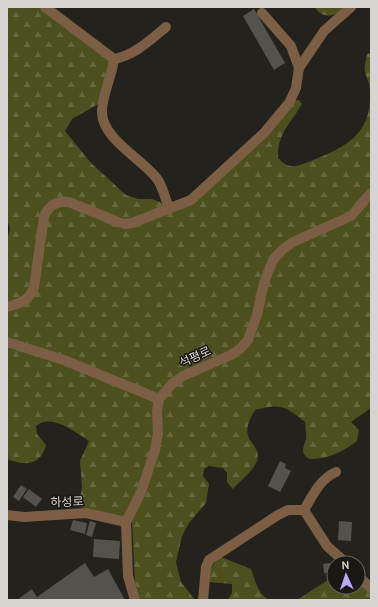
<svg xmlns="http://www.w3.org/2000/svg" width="378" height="607" font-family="Cabin,'Noto Sans KR',sans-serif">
<defs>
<pattern id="forest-firs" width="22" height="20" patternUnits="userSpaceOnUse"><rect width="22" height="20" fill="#4c501e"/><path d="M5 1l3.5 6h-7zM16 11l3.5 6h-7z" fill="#65683e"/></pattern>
</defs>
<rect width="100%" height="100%" fill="#23221d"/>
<g fill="url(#forest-firs)">
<path d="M7,7H40L109,59L110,67L100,103L72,119L65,131L91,163L126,195L138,199H152L177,209L293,101L299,100L302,104C291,123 277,134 278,158C290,171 297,166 311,161C348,146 372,134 370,90C370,83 366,78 365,72C364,67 366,59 367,54L371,53V408L351,422L359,430L357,441C341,453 328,459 309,459C300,452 303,449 306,439C307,434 305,427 305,422C286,406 279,403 255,410C234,444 263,441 257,461C252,472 241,480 233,489L227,482V473L223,468L209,466L204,469L203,476L209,484L206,503L189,523L182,536L176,562L181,582L195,600H140L135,582L132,523L126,517L79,507L82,486L80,461L89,441C75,432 51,413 36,426L37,434L46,445C41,466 24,466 7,459V242L10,228L7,219Z"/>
<path d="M315,7H343C336,18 321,19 315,7Z"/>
<path d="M221,557L251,569C255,580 258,594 269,600H228L232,593V584L208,582C209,571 211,564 221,557Z"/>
<polygon points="334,576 334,587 358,587 358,582 371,592 371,600 297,600"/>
</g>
<g fill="#53524c">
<polygon points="254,9 285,63 274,70 243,16"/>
<polygon points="280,461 286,464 285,468 291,471 280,492 268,486"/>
<polygon points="21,485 27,489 19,501 13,497"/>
<polygon points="29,489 42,499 36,507 23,497"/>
<polygon points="73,520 87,523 85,534 70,530"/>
<polygon points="90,521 96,523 92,537 86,535"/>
<polygon points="339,521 352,522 351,541 338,540"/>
<polygon points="94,539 120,541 119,559 93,557"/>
<polygon points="85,563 94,577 108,569 125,600 17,600 32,589 37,597"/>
<polygon points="330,563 331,573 324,573 323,564"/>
</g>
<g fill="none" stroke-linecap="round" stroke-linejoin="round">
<g stroke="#7b5e44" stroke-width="10">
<polyline points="45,7 114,59"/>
<path d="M114,59C112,77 101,97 102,113C103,140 144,160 158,180C163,188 166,200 169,209"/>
<path d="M114,59C135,55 150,40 166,27"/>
<polyline points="299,68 324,31 351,7"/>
<path d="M7,307C21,303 29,301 34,287L44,217C49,205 56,201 69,202L118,222L125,224L132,223L191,200L264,133L289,103L296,88L299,68L291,46L262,13"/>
<polyline points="7,342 64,360 159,399"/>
<polyline points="304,510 327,546 346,563"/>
<path d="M304,510C313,495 320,479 336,472"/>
<polyline points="7,515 24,517 86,513 126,522"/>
<polyline points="358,576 371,588"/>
<polyline points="135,600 128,576 126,522 141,492 155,450 158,433 157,411 159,399 172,384 183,376 231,355 240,349 248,340 257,315 264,283 273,260 282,250 293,242 351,216 371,193"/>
<polyline points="203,600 206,567 209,560 278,515 288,510 304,510"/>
</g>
</g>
<g text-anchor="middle" stroke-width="3" stroke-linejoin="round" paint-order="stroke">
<g font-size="12" fill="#d5d4d1" stroke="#191813">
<text transform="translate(195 357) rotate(-25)" y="4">석평로</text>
<text transform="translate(67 502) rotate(-2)" y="4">하성로</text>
</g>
</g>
<rect width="378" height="607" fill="none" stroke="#d5d4d1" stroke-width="16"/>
<g transform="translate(346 575) rotate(357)"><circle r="19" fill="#191813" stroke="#64635f"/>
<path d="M0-3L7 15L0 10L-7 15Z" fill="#b9abf7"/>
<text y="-6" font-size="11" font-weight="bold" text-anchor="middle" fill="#d5d4d1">N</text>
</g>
</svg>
